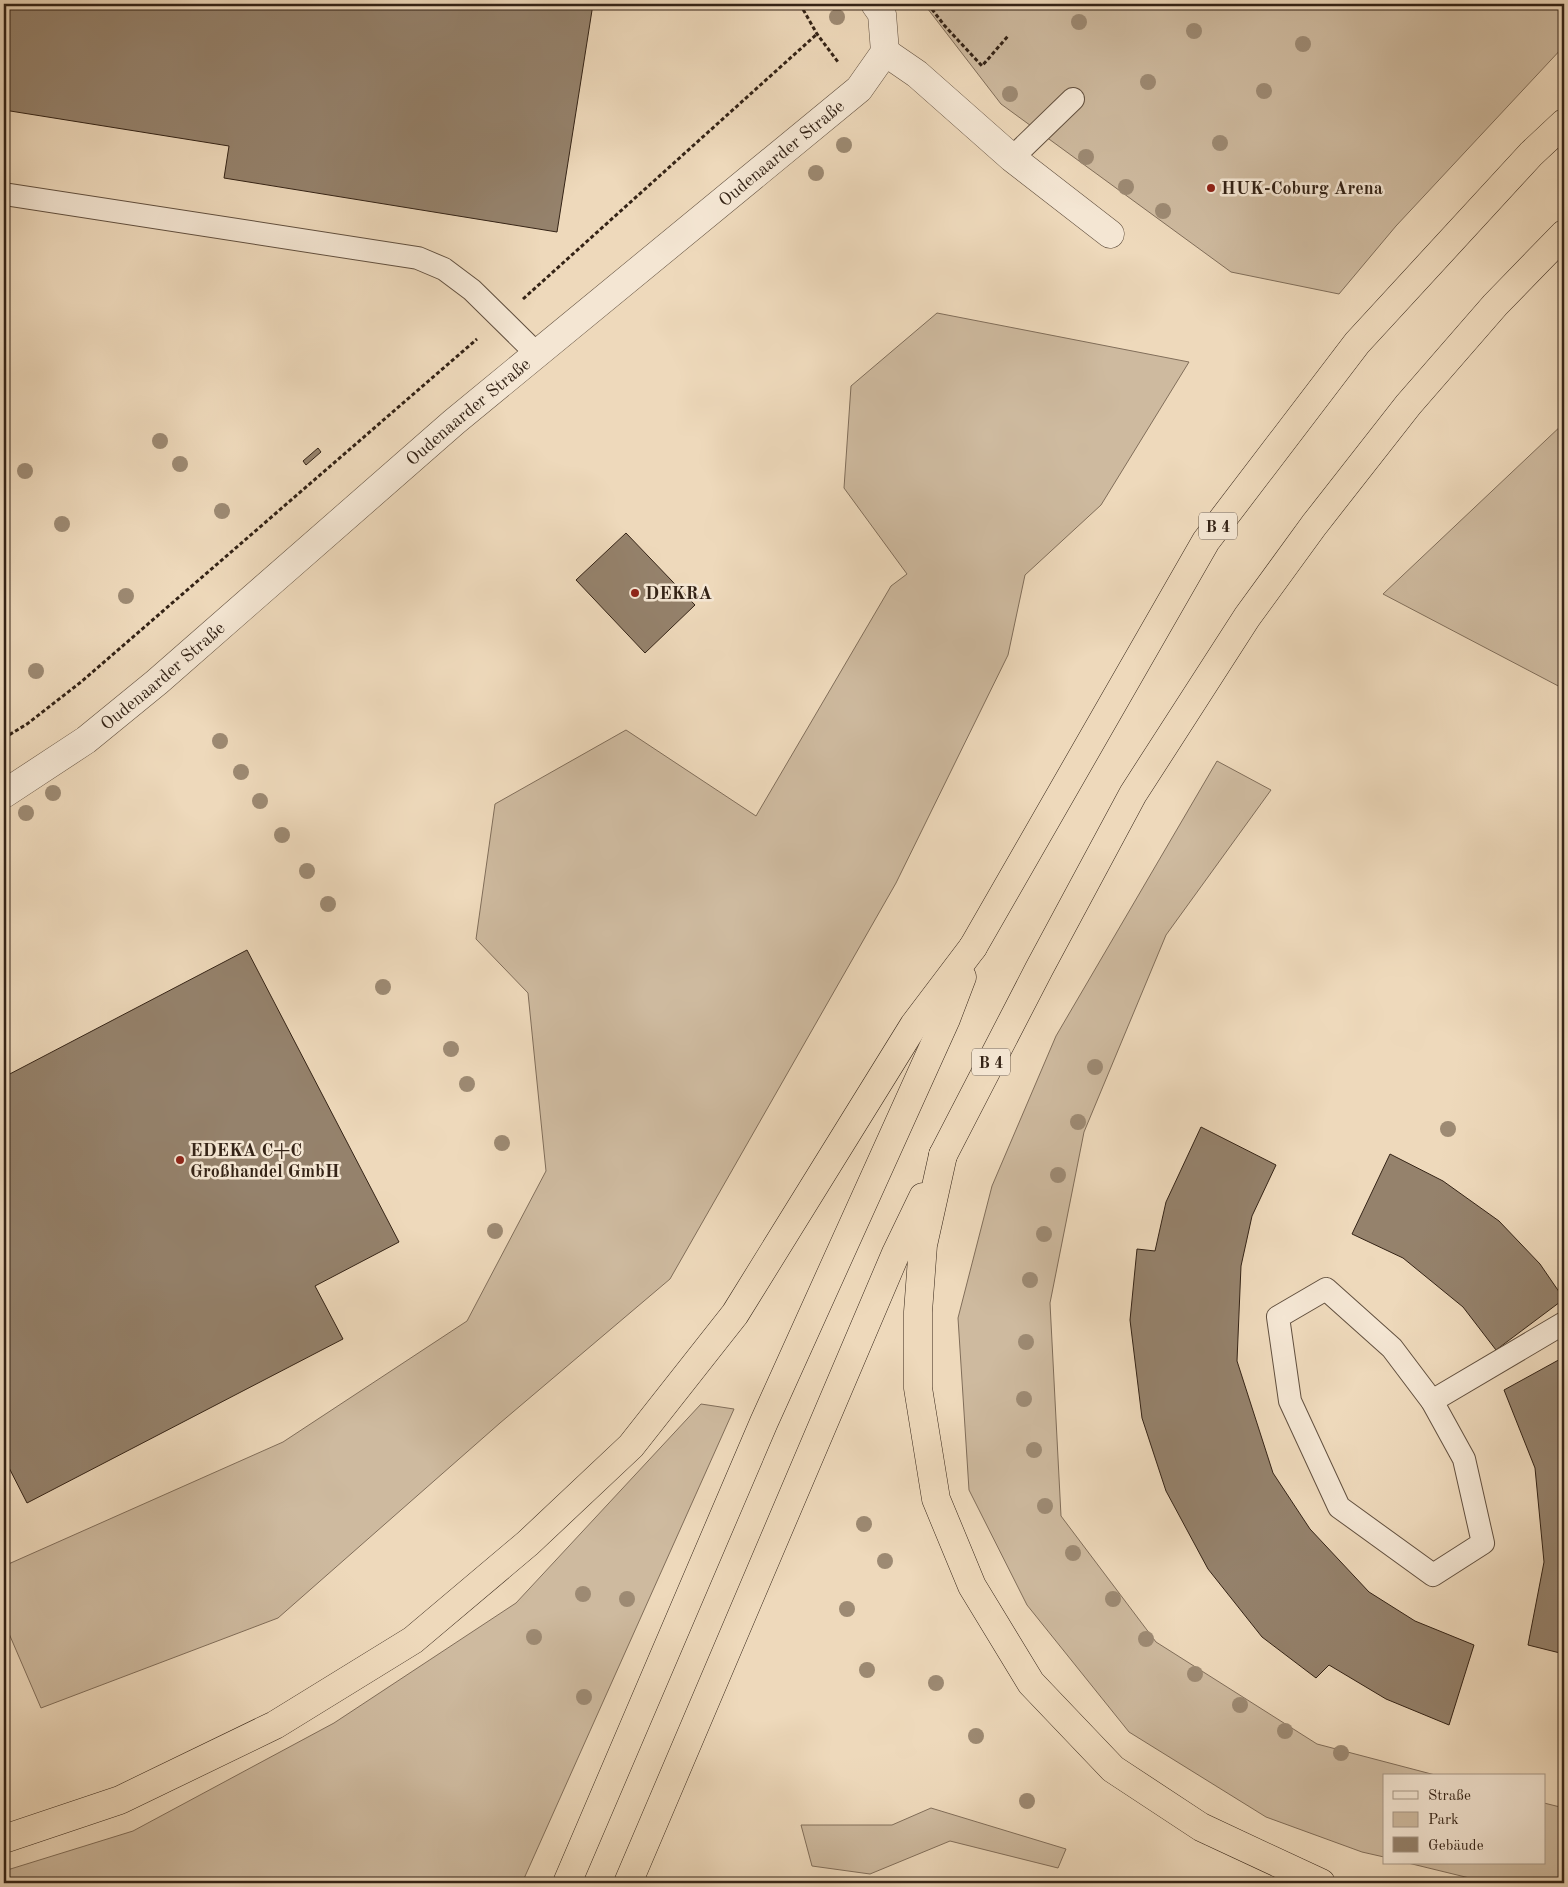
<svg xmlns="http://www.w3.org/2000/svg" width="1568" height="1887" font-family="'Old Standard TT',serif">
<rect width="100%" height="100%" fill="#eed9bb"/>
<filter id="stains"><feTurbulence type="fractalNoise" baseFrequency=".004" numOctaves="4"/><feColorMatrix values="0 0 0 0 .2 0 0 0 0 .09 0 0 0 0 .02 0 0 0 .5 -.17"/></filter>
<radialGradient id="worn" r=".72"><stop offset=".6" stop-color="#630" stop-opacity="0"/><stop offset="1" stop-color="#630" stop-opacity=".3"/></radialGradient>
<g fill="#ceba9f" stroke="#816e5a">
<polygon points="924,4 1564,4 1564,46 1396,226 1339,294 1231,272 1001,104"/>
<polygon points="937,313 1189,362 1101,505 1025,575 1008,655 896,883 670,1279 500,1423 278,1618 41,1708 4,1622 4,1566 283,1442 467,1321 546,1171 528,993 476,939 495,804 626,730 756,816 891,586 907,574 844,488 851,386"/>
<polygon points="1564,423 1564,689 1383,594"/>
<polygon points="1217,761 1271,790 1166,935 1084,1132 1050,1303 1061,1516 1156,1642 1317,1744 1439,1776 1384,1776 1384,1857 1362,1852 1266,1817 1129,1732 1027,1605 969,1490 958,1318 992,1186 1056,1036"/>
<polygon points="701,1404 734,1409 522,1883 4,1883 4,1871 133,1831 334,1723 516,1603"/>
<polygon points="1544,1803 1564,1808 1564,1883 1490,1883 1408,1863 1544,1863"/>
<polygon points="931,1808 1066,1849 1058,1868 950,1841 870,1874 812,1866 801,1825 892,1825"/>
</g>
<g fill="#95826c" stroke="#342316">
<polygon points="4,4 593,4 557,232 224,178 229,146 4,110"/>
<polygon points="318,448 321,452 306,465 303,461"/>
<polygon points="626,533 695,605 645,653 576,580"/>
<polygon points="247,950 399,1242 315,1286 343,1339 27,1503 4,1458 4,1077"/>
<polygon points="1201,1127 1276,1165 1252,1216 1241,1266 1237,1361 1273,1473 1310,1529 1369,1592 1415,1621 1474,1645 1449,1725 1386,1699 1329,1665 1316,1678 1262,1637 1208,1569 1166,1491 1142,1418 1130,1320 1137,1249 1155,1251 1166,1202"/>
<polygon points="1390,1154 1443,1181 1499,1221 1540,1264 1564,1299 1496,1350 1463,1307 1403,1258 1352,1234"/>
<polygon points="1564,1357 1564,1654 1528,1645 1544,1562 1535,1468 1504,1390"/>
</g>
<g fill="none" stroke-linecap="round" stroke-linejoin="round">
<g stroke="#62503f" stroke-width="24">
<g id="service">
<polyline points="1012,158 1073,99"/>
<polyline points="4,194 418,258 444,269 472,290 537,354"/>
<polygon points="1326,1289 1392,1348 1432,1401 1464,1459 1483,1543 1433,1575 1339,1507 1290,1401 1278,1317"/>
<polyline points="1432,1401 1564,1323"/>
</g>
</g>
<g stroke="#62503f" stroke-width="29">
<g id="minor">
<polyline points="885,52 917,74 1012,158 1110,234"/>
<path id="s1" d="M4,794L86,740L157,682L454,422L859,89L885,52L882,14L875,4"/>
</g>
</g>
<g stroke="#342316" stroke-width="29">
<g id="trunk">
<polyline points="973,947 1206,541 1357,343 1531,154 1564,123"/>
<polyline points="943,1155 1039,969 1133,794 1247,617 1314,525 1408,405 1495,305 1564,234"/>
</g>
</g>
<g stroke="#342316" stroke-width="29">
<g id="motorway">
<polyline points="943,1155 923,1245 918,1312 918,1388 936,1499 972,1586 1031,1683 1113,1769 1201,1827 1321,1883"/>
<polyline points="4,1839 120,1800 275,1725 413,1640 528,1543 631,1446 735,1314 914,1025 973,947"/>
<polyline points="567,1883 764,1422 946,1019 962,977"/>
<polyline points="628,1883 896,1253 923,1197"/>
</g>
</g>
<g stroke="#342316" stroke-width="3" stroke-dasharray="4 2.5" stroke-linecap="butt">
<polyline points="800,4 817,34 838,62"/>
<polyline points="928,4 944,25 982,66 1008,36"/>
<polyline points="523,299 817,34"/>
<polyline points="4,738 27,724 81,682 477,339"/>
</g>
<use href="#service" stroke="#f4e6d3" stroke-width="22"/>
<use href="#minor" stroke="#f4e6d3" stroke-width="28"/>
<use href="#trunk" stroke="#eed9bb" stroke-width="28"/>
<use href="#motorway" stroke="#eed9bb" stroke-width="28"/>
</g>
<g fill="#9d8a73">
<circle cx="837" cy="17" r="8"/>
<circle cx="1079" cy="22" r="8"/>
<circle cx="1194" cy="31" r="8"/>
<circle cx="1303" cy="44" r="8"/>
<circle cx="1148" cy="82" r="8"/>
<circle cx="1264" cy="91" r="8"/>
<circle cx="1010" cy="94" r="8"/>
<circle cx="1220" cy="143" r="8"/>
<circle cx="844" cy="145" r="8"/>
<circle cx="1086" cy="157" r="8"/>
<circle cx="816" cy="173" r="8"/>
<circle cx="1126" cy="187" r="8"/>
<circle cx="1163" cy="211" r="8"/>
<circle cx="160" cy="441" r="8"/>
<circle cx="180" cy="464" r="8"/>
<circle cx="25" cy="471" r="8"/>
<circle cx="222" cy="511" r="8"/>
<circle cx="62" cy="524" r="8"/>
<circle cx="126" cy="596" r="8"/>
<circle cx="36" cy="671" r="8"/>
<circle cx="220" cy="741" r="8"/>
<circle cx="241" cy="772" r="8"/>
<circle cx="53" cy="793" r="8"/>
<circle cx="260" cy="801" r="8"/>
<circle cx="26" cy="813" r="8"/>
<circle cx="282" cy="835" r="8"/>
<circle cx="307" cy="871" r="8"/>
<circle cx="328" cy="904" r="8"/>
<circle cx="383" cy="987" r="8"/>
<circle cx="451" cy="1049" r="8"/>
<circle cx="1095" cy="1067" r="8"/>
<circle cx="467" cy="1084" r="8"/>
<circle cx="1078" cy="1122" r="8"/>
<circle cx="1448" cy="1129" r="8"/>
<circle cx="502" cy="1143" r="8"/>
<circle cx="1058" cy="1175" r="8"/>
<circle cx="495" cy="1231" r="8"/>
<circle cx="1044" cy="1234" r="8"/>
<circle cx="1030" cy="1280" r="8"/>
<circle cx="1026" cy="1342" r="8"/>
<circle cx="1024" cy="1399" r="8"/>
<circle cx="1034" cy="1450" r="8"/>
<circle cx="1045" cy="1506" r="8"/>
<circle cx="864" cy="1524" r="8"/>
<circle cx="1073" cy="1553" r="8"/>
<circle cx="885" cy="1561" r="8"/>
<circle cx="583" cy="1594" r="8"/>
<circle cx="627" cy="1599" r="8"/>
<circle cx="1113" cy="1599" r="8"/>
<circle cx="847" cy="1609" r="8"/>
<circle cx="534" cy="1637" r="8"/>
<circle cx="1146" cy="1639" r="8"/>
<circle cx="867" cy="1670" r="8"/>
<circle cx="1195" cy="1674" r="8"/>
<circle cx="936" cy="1683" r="8"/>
<circle cx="584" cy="1697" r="8"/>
<circle cx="1240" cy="1705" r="8"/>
<circle cx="1285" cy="1731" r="8"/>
<circle cx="976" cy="1736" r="8"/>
<circle cx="1341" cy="1753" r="8"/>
<circle cx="1027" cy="1801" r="8"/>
</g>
<g fill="#8f2418" stroke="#f4e6d3" stroke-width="2">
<circle cx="1211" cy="188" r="5"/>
<circle cx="635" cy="593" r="5"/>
<circle cx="180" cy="1160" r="5"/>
</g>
<g text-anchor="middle" stroke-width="5" stroke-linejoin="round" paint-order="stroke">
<g fill="#f4e6d3" stroke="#6e5e4f" stroke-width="1">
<rect x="1199" y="512.5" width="38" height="27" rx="4"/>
<rect x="972" y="1048.5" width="38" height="27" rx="4"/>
</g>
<g font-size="16" font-weight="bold" fill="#342316">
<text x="1218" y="532">B 4</text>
<text x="991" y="1068">B 4</text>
</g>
<g font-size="18" fill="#342316" stroke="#f4e6d3">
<text dy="6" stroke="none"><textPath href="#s1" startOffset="1008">Oudenaarder Straße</textPath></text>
<text dy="6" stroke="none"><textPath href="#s1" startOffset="602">Oudenaarder Straße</textPath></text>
<text dy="6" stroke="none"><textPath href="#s1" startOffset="198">Oudenaarder Straße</textPath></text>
</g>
<g font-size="18" font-weight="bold" fill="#342316" stroke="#f4e6d3" text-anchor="start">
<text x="1221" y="194">HUK-Coburg Arena</text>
<text x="645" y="599">DEKRA</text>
<text x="190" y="1156">EDEKA C+C<tspan x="190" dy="21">Großhandel GmbH</tspan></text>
</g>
</g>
<rect width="1568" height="1887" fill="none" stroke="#eed9bb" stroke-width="20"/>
<rect x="5" y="5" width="1558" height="1877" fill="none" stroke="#342316" stroke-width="2.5"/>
<rect x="10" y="10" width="1548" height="1867" fill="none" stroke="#342316"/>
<rect x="1383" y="1774" width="162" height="90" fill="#f4e6d3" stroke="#a79887"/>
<rect x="1393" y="1791" width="25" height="8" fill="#f4e6d3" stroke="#a79887"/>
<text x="1428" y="1800" font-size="15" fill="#342316">Straße</text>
<rect x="1393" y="1812" width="25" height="15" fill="#ceba9f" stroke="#a79887"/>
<text x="1428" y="1824" font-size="15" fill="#342316">Park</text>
<rect x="1393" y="1837" width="25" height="15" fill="#95826c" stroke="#a79887"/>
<text x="1428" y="1850" font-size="15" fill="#342316">Gebäude</text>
<rect width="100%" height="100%" filter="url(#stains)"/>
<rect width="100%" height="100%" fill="url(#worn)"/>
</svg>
